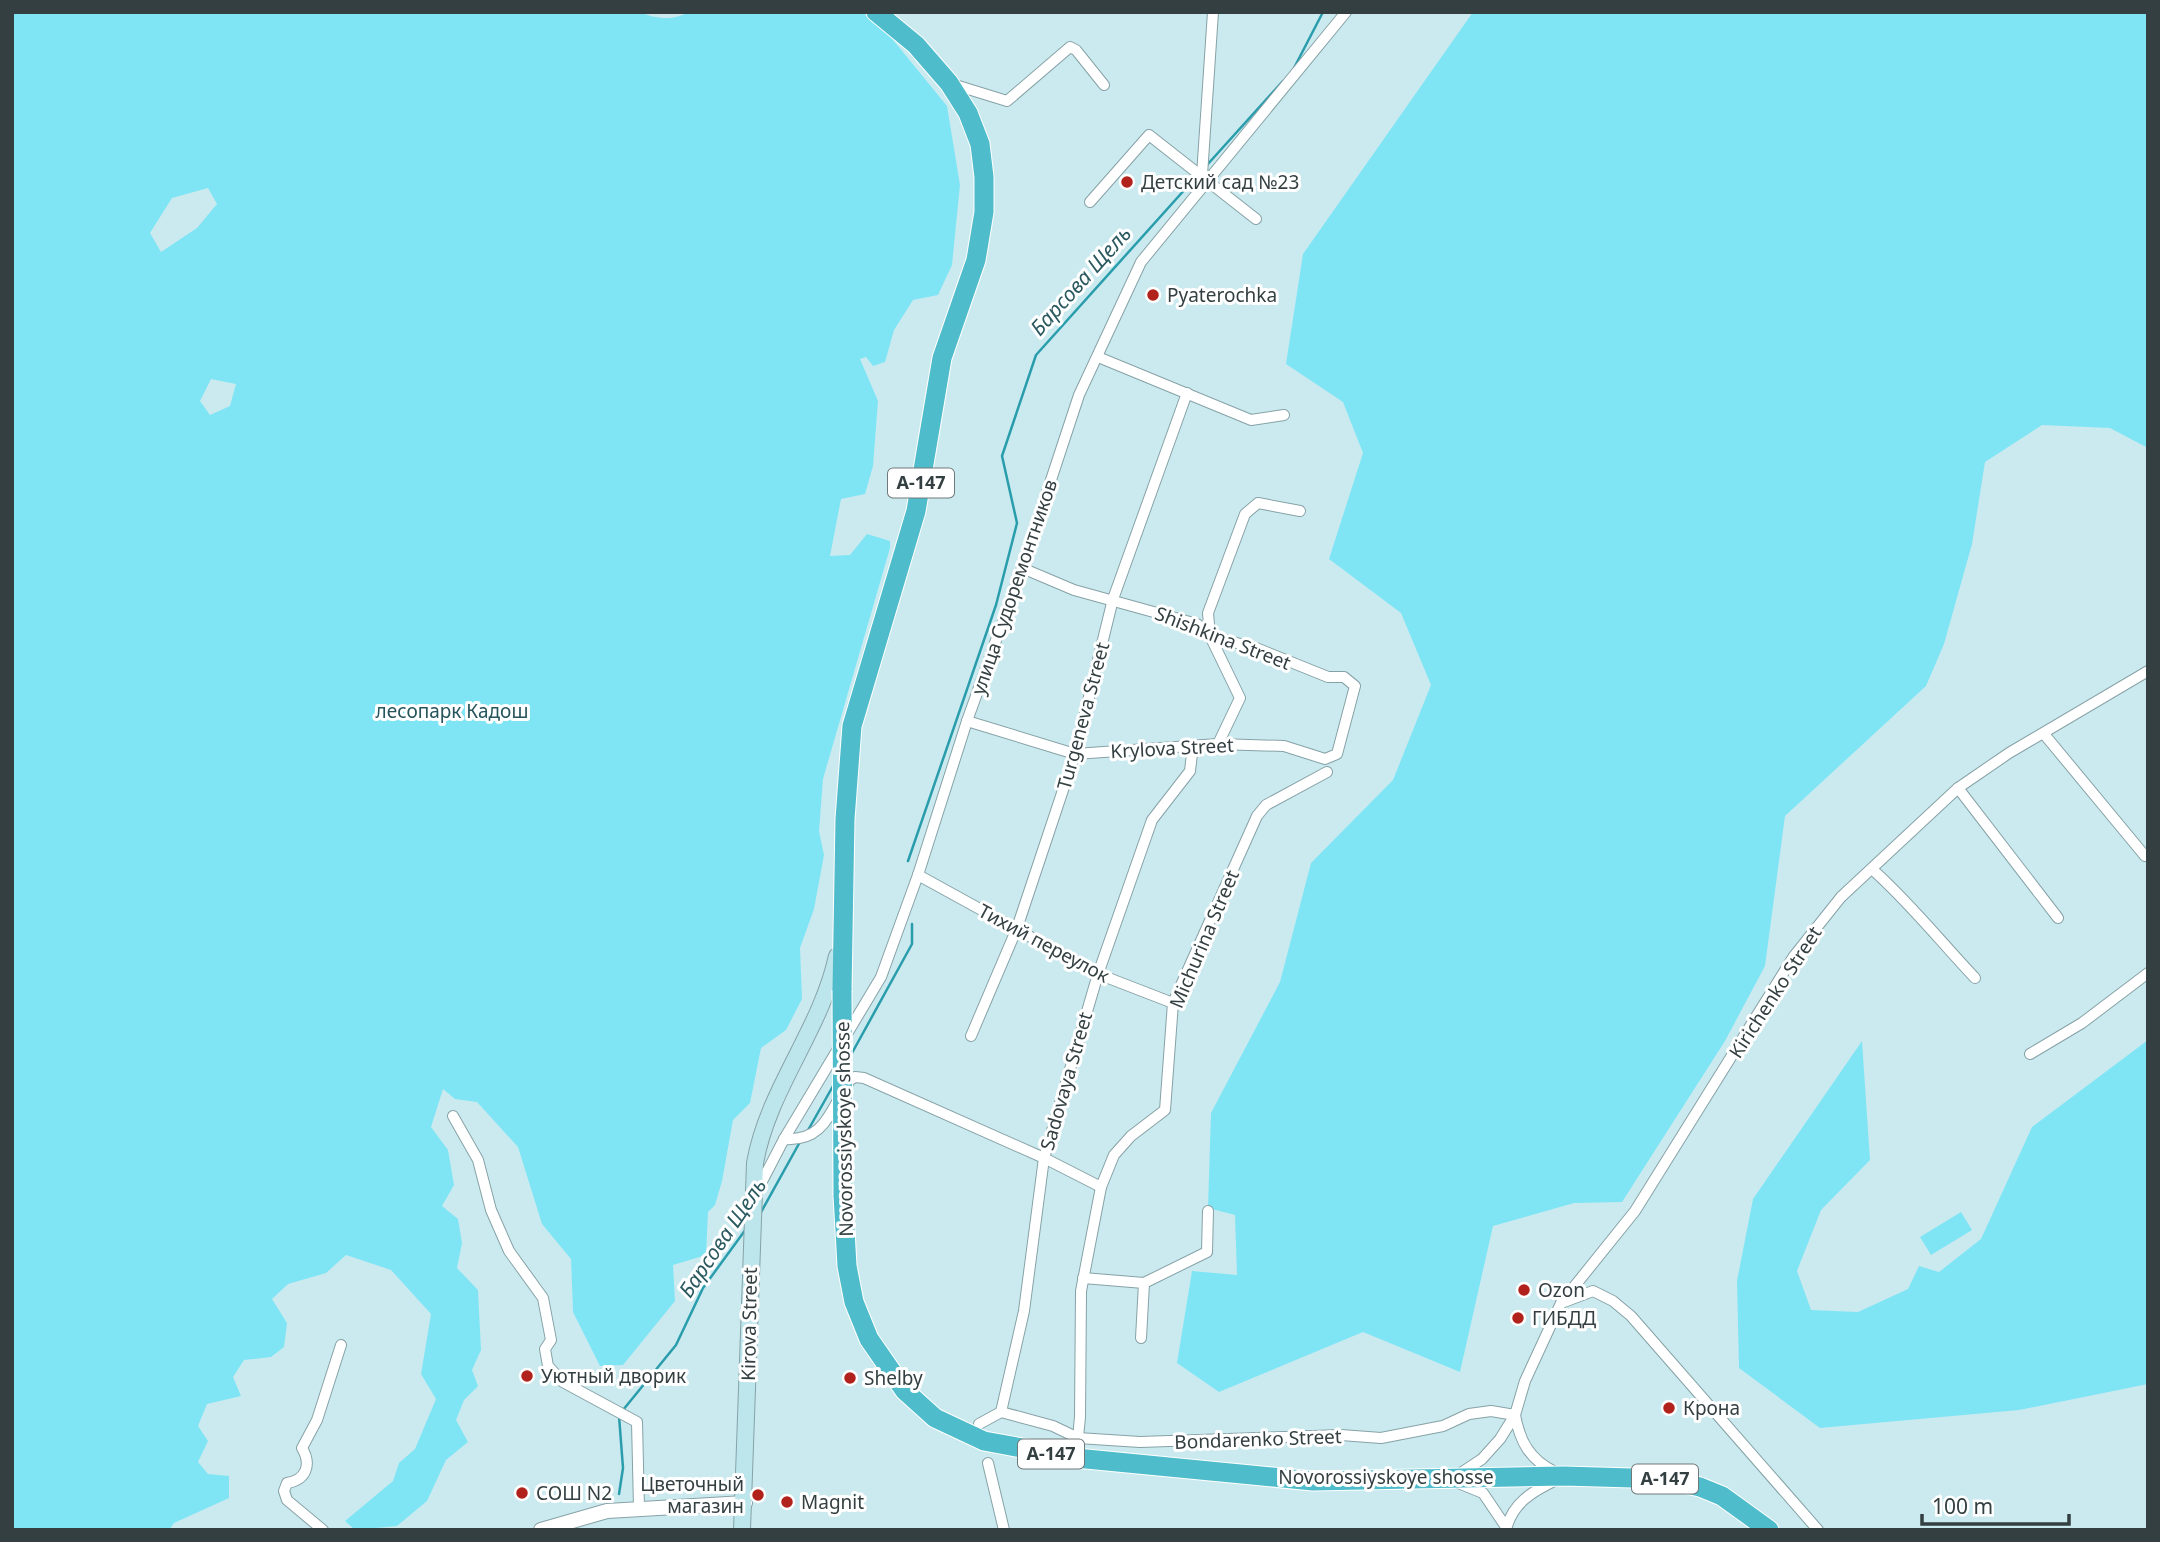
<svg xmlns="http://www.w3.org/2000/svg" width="2160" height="1542" font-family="'Noto Sans',sans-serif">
<rect width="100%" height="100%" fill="#cbeaef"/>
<g fill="#7fe5f5" fill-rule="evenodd">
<path d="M12,12H641C653,19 675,21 688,12H862L889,35L947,106L960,185L952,265L938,295L913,300L894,330L885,362L873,366L866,357L860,359L878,401L873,466L865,494L841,499L830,556L850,555L867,534L890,541V548L823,779L819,831L824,855L814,909L800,948L802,999L786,1030L761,1048L750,1103L733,1120L722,1181L715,1205L708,1212L706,1255L673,1265L675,1301L623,1365L600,1366L573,1312L571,1259L542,1224L518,1147L477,1102L455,1099L443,1089L431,1127L448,1150L454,1185L442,1206L458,1219L462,1243L457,1268L478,1290L481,1350L472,1370L478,1386L464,1400L456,1420L468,1442L446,1460L427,1501L397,1526L355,1530L345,1521L393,1481L399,1463L415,1449L436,1399L421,1374L431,1314L391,1270L346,1255L326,1273L288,1284L272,1299L287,1323L284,1347L271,1357L244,1360L233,1377L241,1396L207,1404L198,1426L208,1441L198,1462L208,1474L229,1476V1498L174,1523L169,1530H12ZM208,188L217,204L197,228L161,252L150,233L172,198ZM211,379L236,384L230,406L210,415L200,401Z"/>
<polygon points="1473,12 2148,12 2148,448 2110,428 2042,425 1985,462 1972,544 1944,644 1926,686 1785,816 1765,966 1725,1041 1622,1202 1574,1203 1493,1226 1460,1372 1363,1332 1219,1392 1177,1363 1192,1271 1237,1275 1235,1215 1208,1208 1211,1113 1280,982 1311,863 1393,780 1431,685 1401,613 1329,559 1363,453 1343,402 1286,364 1303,254"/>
<polygon points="2148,1040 2148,1384 2019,1410 1820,1428 1739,1368 1737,1281 1753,1199 1862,1041 1870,1160 1821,1210 1797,1271 1811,1310 1858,1312 1908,1289 1919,1266 1939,1272 1981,1239 2032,1127"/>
<polygon points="1961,1212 1972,1230 1931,1255 1920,1237"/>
</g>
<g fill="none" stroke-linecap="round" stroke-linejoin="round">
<g stroke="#2a9dac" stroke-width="2.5">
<polyline points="1294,68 1323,12"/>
<polyline points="1207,165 1283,81"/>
<polyline points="908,861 996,605 1017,523 1002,456 1036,355 1196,177"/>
<polyline points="852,1053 912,944 912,924"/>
<polyline points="807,1132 833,1086"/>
<polyline points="760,1214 801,1140"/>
<polyline points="623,1410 676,1345 703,1288 746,1229"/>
<polyline points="619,1494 623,1468 619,1416"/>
</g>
<g stroke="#86a2a7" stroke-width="12">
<g id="minor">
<polyline points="952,84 1007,101 1070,47 1076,50 1104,85"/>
<polyline points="1202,175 1213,12"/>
<polyline points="1090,202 1149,135 1256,219"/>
<polyline points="1098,357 1251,420 1284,415"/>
<polyline points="967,721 1075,754 1218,744 1284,746 1325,759 1337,754 1355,686 1344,677 1328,677 1256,648 1210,636 1197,624 1074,590 1022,568"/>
<polyline points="2044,734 2145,856"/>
<polyline points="1218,744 1240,698 1210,636 1208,613 1245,514 1258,503 1300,511"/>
<polyline points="1958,788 2058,918"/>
<path d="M1873,870C1910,903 1941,942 1975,978"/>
<polyline points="918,875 1098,974 1173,1003"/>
<polyline points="971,1036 1017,928 1075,754 1113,599 1187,393"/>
<polyline points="2030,1054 2082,1023 2148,973"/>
<polyline points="453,1116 478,1160 491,1210 509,1251 543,1298 551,1340 545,1349 548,1366 563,1382 637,1422 639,1508"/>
<path d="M784,1139C826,1142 830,1109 850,1080L855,1077L864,1078L1044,1158L1101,1187"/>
<polyline points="756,1193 784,1139 881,977 918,875 967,721 1022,568 1079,395 1141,262 1346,12"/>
<polyline points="1083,1278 1144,1283"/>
<polyline points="1564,1302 1593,1291 1613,1301 1631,1316 1818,1530"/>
<polyline points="1141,1338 1144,1283 1207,1252 1208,1211"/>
<polyline points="1001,1412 1024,1311 1044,1158 1098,974 1152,820 1190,771 1193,745"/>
<polyline points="1001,1412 1053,1426 1078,1438 1140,1442 1341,1435 1381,1438 1443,1426 1469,1414 1491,1411 1515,1415"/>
<path d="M1515,1415C1520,1442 1530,1460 1555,1472"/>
<polyline points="979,1424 1001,1412"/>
<polyline points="1076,1458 1080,1417 1081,1291 1101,1187 1114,1155 1131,1136 1165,1110 1173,1003 1257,816 1266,805 1327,772"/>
<polyline points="988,1463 1004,1530"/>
<polyline points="1458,1475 1482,1459 1500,1439 1515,1415 1525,1381 1561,1303 1635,1211 1794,956 1841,897 1958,788 2009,753 2148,671"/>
<polyline points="1456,1482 1483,1493 1506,1527"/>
<path d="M323,1530L287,1500L284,1491L287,1483C306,1480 312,1465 302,1448L317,1420L341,1345"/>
<path d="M1506,1530C1512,1503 1533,1491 1556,1480"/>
</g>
</g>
<g stroke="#86a2a7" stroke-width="16">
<polyline id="tertiary" points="541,1530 607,1511 745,1503"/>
</g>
<g stroke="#86a2a7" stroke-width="18">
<path id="secondary" d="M742,1530L755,1163C768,1089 821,1030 837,956"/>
</g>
<g stroke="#fff" stroke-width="21">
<g id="trunk">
<polyline points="842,990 845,819 852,726 916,511 942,358 976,260 984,212 984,177 980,144 968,113 949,83 916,45 876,12"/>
<polyline points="843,1195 847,1266 854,1302 869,1339 905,1391 935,1418 984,1441 1076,1458 1313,1481 1564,1476 1666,1479 1700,1487 1722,1496 1769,1530"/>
</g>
</g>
<use href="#minor" stroke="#fff" stroke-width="10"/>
<use href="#tertiary" stroke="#fff" stroke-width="14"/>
<use href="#secondary" stroke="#bce6ec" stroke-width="16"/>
<use href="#trunk" stroke="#4ebccb" stroke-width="19"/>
<g stroke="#fff" stroke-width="21" stroke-linecap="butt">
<polyline id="trunk-bridge" points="842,990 843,1195"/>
</g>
<use href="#trunk-bridge" stroke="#4ebccb" stroke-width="19"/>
</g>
<g fill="#b2221c" stroke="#fff" stroke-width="2.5">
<circle cx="1127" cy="182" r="7"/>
<circle cx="1153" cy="295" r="7"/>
<circle cx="1524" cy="1290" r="7"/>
<circle cx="1518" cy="1318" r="7"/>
<circle cx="527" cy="1376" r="7"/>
<circle cx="850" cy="1378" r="7"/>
<circle cx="1669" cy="1408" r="7"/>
<circle cx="522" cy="1493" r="7"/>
<circle cx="758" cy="1495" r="7"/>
<circle cx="787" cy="1502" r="7"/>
</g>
<g text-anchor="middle" stroke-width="6" stroke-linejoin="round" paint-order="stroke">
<g fill="#fff" stroke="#70797a" stroke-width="2">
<rect x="888" y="468.5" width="66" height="29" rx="5"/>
<rect x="1018" y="1439.5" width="66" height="29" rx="5"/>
<rect x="1632" y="1464.5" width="66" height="29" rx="5"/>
</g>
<g font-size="18" font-weight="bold" fill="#333f41">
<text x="921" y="489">А-147</text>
<text x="1051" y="1460">А-147</text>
<text x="1665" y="1485">А-147</text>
</g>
<g font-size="19" fill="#333f41" stroke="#fff" text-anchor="start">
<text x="1141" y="189">Детский сад №23</text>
<text x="1167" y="302">Pyaterochka</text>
<text x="1538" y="1297">Ozon</text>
<text x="1532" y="1325">ГИБДД</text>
<text x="541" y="1383">Уютный дворик</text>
<text x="864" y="1385">Shelby</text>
<text x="1683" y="1415">Крона</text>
<text x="744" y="1491" text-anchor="end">Цветочный<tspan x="744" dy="22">магазин</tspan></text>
<text x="536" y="1500">СОШ N2</text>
<text x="801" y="1509">Magnit</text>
</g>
<g font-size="19" fill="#333f41" stroke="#fff">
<text transform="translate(1014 587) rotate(-71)" y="7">улица Судоремонтников</text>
<text transform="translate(1223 638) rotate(21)" y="7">Shishkina Street</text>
<text transform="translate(1083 716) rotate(-75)" y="7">Turgeneva Street</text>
<text transform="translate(1172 748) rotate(-3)" y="7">Krylova Street</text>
<text transform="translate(1204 939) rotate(-67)" y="7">Michurina Street</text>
<text transform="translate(1044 943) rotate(28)" y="7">Тихий переулок</text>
<text transform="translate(1775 992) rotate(-57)" y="7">Kirichenko Street</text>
<text transform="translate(1066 1081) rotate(-74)" y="7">Sadovaya Street</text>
<text transform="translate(844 1129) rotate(-91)" y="7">Novorossiyskoye shosse</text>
<text transform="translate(749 1324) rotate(-89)" y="7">Kirova Street</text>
<text transform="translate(1258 1439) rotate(-2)" y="7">Bondarenko Street</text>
<text x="1386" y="1484">Novorossiyskoye shosse</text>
</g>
<g font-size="19" fill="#26555c" stroke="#fff">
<text x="452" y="718">лесопарк Кадош</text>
</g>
<g font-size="21" font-style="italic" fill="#2b5960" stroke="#fff">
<text transform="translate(1081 281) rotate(-48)" y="7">Барсова Щель</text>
<text transform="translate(723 1238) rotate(-56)" y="7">Барсова Щель</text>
</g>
</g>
<rect width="2160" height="1542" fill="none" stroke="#333f41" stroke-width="28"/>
<path d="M1922 1514v10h147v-10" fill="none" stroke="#333f41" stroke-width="3.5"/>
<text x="1932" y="1514" font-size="21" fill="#333f41" stroke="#ffffff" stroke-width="5" paint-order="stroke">100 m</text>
</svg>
